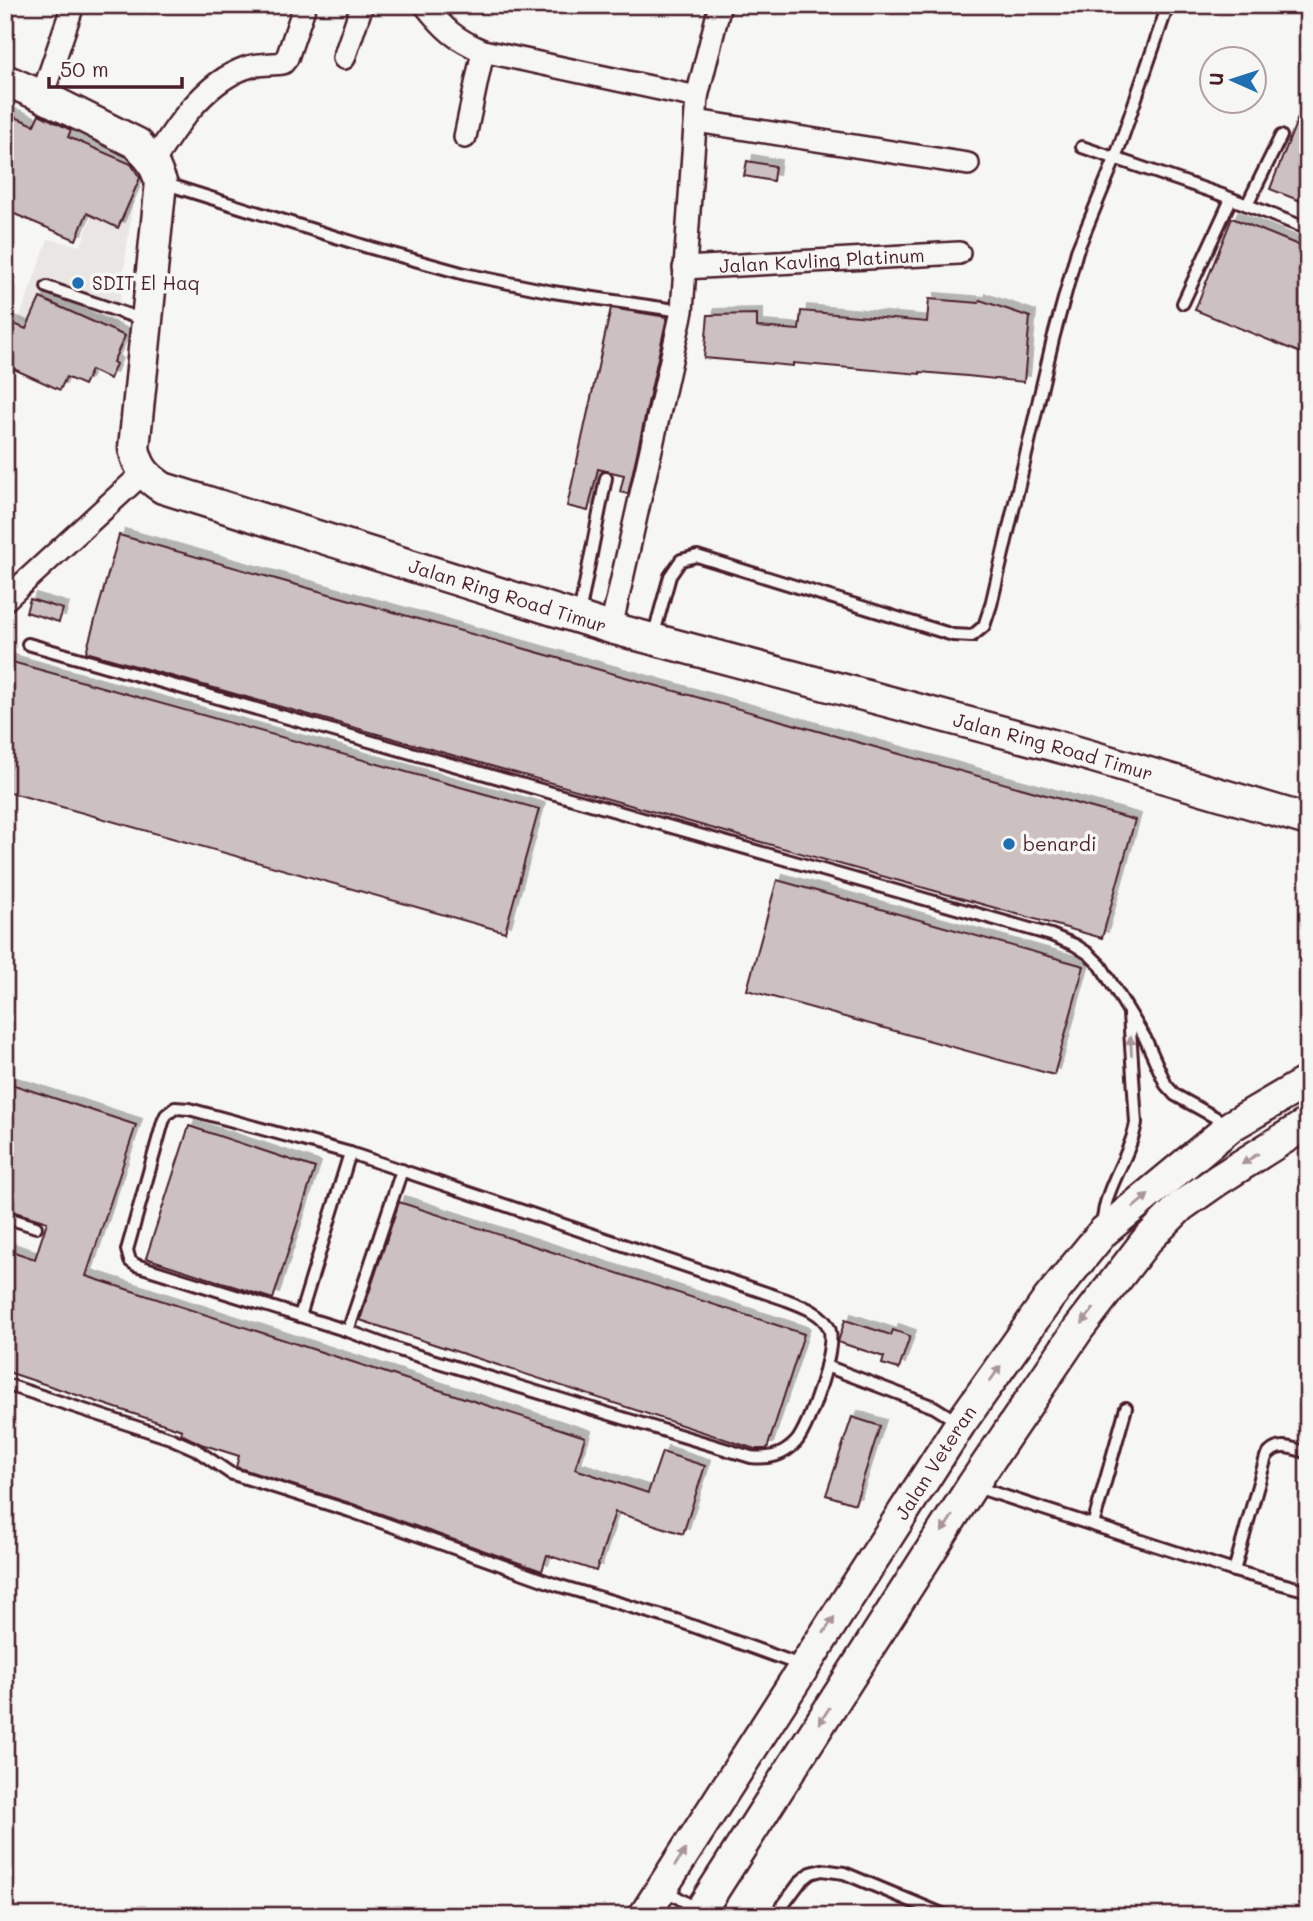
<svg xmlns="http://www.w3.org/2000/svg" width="1313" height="1921" font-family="Mali,sans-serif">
<defs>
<filter id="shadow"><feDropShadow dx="6" dy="-6" stdDeviation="0" flood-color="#0004"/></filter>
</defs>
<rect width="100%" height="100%" fill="#f6f6f2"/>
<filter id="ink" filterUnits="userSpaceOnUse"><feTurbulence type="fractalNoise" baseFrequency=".0143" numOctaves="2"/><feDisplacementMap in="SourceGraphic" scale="14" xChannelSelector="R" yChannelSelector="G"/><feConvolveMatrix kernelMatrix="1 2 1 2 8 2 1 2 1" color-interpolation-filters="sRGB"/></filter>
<g filter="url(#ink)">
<polygon fill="#e9e6e3" points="112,159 132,174 132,208 113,356 19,320 48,239 81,246"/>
<g fill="#ccc1c0" stroke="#4a1f2b" stroke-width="2" filter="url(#shadow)">
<polygon points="1307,95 1308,95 1308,204 1270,189"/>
<polygon points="5,113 34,125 39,114 71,130 68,137 131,164 140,178 118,228 87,213 76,240 5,210"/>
<polygon points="747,161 775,166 773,181 744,176"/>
<polygon points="1232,218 1308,249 1308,356 1195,310"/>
<polygon points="40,298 125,336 113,362 116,364 110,379 91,370 84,385 66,377 60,390 5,365 5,320 26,329"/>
<polygon points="929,299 979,303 980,300 1030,317 1024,382 967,376 920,372 920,374 793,363 793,366 704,358 708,315 757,314 757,327 799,330 801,311 927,322"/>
<polygon points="611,308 667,317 628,494 620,492 624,475 598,469 588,511 567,506"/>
<polygon points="119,535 1135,820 1102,938 86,652"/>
<polygon points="30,599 63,609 59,622 26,612"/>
<polygon points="5,660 539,809 505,932 5,791 5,738 10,722 5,721"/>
<polygon points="777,880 1084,966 1054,1075 747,990"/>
<polygon points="5,1082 136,1125 86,1276 585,1437 575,1469 648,1493 662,1452 705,1466 683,1534 615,1512 596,1571 547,1555 542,1571 353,1504 236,1467 239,1456 201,1444 181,1434 182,1430 5,1371 5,1249 35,1259 47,1222 5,1209"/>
<polygon points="189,1126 315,1168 273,1299 146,1258"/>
<polygon points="399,1202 804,1334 767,1449 755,1449 360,1320"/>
<polygon points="845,1320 891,1335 893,1330 910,1336 899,1369 882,1364 884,1357 838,1342"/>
<polygon points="852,1417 880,1426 855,1504 826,1495"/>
</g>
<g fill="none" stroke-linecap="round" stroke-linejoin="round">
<g stroke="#4a1f2b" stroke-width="16">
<g id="lane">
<polyline points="1082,147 1222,195 1308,229"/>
<polyline points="163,183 371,248 465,274 553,292 682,311"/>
<polyline points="1247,205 1281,136"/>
<polyline points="47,287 144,320"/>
<polyline points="1183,303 1231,199"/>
<polyline points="579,615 606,478"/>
<polyline points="653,637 670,576 681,560 697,556 953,635 972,636 984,626 991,605 1053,339 1077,251 1115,159 1168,5"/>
<polyline points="28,644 1051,935 1075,945 1089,954 1101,966 1145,1038 1166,1085 1175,1095 1229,1125"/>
<path d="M175,1108L189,1109L350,1153L784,1299C800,1305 822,1312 829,1328C837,1346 809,1428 796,1442C783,1456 769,1459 751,1457L402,1351L348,1331L136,1265L130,1261L127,1250L163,1122L166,1115Z"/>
<polyline points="5,1217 36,1227"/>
<path d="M1103,1223C1104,1187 1130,1158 1136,1123L1129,1014"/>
<polyline points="300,1316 350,1153"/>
<polyline points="348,1331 402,1170"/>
<polyline points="826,1366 934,1407 958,1422"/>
<polyline points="5,1384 170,1438 195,1449 230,1473 350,1511 557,1585 676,1620 803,1666"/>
<polyline points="973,1486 1234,1571 1308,1591"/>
<polyline points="1093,1525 1126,1408"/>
<path d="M1234,1571L1266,1457C1277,1441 1292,1448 1308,1453"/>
<polyline points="664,1889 698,1910"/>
<polyline points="775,1916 801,1881 811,1873 822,1870 844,1873 947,1916"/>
</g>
</g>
<g stroke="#4a1f2b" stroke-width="26">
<g id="street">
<path d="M425,5C444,29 455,39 483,51L697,97"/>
<polyline points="344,58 362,5"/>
<polyline points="42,96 73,5"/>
<polyline points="696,121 968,164"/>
<polyline points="465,137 483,51"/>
<path d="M153,163C174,128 204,83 245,68C257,63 271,65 283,63L287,58L305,5"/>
<path id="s1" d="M684,268L959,253"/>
<polyline points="5,600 143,473"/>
<polyline points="611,628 682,311 697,97 720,5"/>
</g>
</g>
<g stroke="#4a1f2b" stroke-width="35">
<g id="secondary">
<path id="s2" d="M5,80L42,96L138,144L153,163L161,182L134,448C138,468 146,477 163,488L611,628L1067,749L1308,820"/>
<path id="s3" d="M644,1916L960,1424L1049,1298L1103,1232L1231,1126L1308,1081"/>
<polyline points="697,1916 972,1486 1079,1328 1146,1241 1181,1206 1218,1180 1308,1123"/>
</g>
</g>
<use href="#lane" stroke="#f6f6f2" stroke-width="10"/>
<use href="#street" stroke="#f6f6f2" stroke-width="21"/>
<use href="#secondary" stroke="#f6f6f2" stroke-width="30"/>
</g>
<defs><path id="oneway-solid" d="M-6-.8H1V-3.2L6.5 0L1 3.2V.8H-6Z" transform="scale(1.75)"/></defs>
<g fill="#a99598">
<use href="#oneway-solid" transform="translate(1131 1046) rotate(-93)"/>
<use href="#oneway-solid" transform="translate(1250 1159) rotate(147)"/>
<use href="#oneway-solid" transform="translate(1141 1201) rotate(-40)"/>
<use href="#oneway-solid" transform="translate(1088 1316) rotate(127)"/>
<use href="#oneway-solid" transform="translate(995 1374) rotate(-55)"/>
<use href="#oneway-solid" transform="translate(947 1524) rotate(123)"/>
<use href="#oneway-solid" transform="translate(829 1625) rotate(-57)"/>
<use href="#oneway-solid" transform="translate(824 1716) rotate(123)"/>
<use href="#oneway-solid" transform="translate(680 1858) rotate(-57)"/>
</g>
</g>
<g fill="#1f6fb2" stroke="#f6f6f2" stroke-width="2.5">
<circle cx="78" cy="283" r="7"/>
<circle cx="1009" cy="844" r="7"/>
</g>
<g text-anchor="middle" stroke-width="7" stroke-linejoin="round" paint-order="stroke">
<g font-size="19" fill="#4a1f2b" stroke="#f6f6f2">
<text dy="7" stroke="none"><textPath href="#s1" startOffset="138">Jalan Kavling Platinum</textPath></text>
<text dy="7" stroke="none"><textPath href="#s2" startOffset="872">Jalan Ring Road Timur</textPath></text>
<text dy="7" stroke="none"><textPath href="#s2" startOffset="1438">Jalan Ring Road Timur</textPath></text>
<text dy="7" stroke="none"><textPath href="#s3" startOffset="539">Jalan Veteran</textPath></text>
</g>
<g font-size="19" fill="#4a1f2b" stroke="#f6f6f2" text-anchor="start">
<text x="92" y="290">SDIT El Haq</text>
<text x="1023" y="851">benardi</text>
</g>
</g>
<rect width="1313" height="1921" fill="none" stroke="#f6f6f2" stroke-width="28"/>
<rect x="14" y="14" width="1285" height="1893" fill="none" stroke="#4a1f2b" stroke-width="2.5" filter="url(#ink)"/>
<g transform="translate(1233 80) rotate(273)"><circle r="33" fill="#f6f6f2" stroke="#b1a0a2" stroke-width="2"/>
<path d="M0-5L12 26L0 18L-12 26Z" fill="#1f6fb2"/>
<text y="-10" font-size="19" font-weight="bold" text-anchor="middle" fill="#4a1f2b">U</text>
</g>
<path d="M49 77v10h133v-10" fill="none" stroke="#4a1f2b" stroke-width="3.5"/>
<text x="60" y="77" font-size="21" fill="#4a1f2b" stroke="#f6f6f2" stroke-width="5" paint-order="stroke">50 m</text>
</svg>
